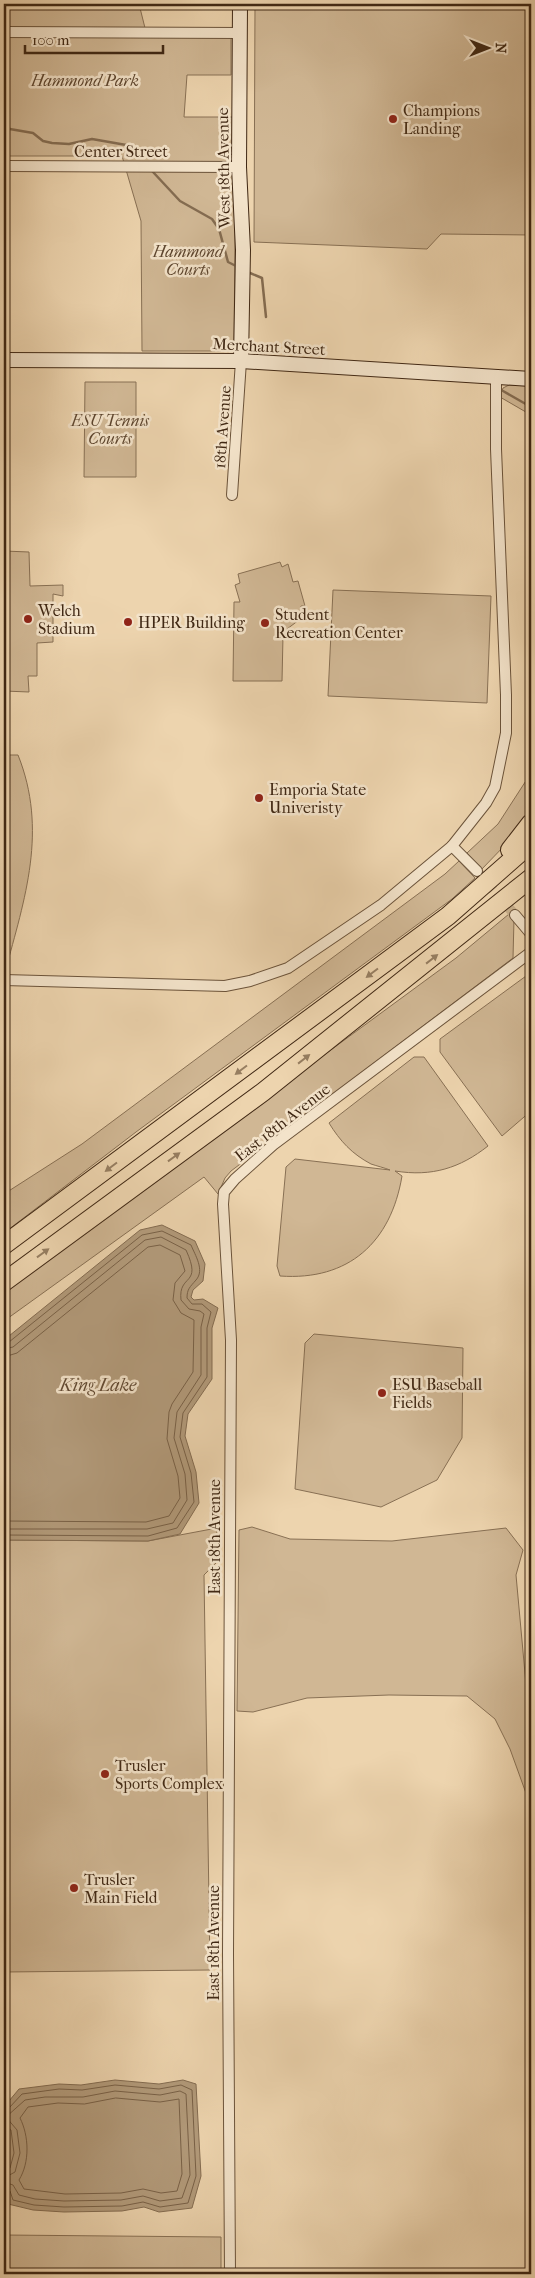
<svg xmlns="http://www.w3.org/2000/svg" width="535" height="2278" font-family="'IM FELL French Canon',serif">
<rect width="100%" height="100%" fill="#edd4ae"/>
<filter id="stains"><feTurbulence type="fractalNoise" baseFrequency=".004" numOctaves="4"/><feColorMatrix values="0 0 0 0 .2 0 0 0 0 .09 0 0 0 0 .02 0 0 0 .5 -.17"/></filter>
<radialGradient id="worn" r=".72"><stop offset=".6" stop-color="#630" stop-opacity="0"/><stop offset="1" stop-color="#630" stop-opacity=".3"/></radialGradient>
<g fill="#d0b794" stroke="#887054">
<polygon points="4,4 139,4 147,36 231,37 231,75 187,75 184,117 236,117 234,351 142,351 141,221 122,156 4,156"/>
<polygon points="255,4 531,4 531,235 441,234 427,249 254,242"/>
<polygon points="85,382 136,382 136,477 84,477"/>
<polygon points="509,385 531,386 531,415 500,397 503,388"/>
<polygon points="4,551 29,552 30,586 63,585 63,596 53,594 53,642 37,643 37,676 28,676 29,692 4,691"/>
<polygon points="280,562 282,567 288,564 293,582 298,581 305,606 301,606 299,620 287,629 289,635 283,636 282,681 233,681 234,602 240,602 235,585 240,583 238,574"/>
<polygon points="333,590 491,596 487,703 328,696"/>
<path d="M4,755H18C48,830 25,898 5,972Z"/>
<polygon points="531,773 531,811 507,843 481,870 467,853 498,824"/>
<polygon points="459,861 475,878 452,899 136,1132 4,1233 4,1194 82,1144 445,874"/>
<polygon points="509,914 514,919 513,958 231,1171 225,1178 218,1194 204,1177 4,1321 4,1290 456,958"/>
<polygon points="526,976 531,983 531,1111 502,1136 440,1052 440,1039"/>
<path d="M414,1057H424L488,1146C460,1168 432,1177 395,1171L402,1176C391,1242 349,1281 280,1276L277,1266L286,1167L295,1159L390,1170C385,1168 377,1166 371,1164C352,1154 340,1141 329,1123Z"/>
<polygon points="314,1334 463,1348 462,1438 437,1480 381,1507 295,1489 305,1343"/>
<polygon points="252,1527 290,1539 392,1541 506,1528 523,1550 516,1575 531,1739 531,1807 510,1749 495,1719 467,1696 389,1695 307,1698 253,1712 237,1711 239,1530"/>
<polygon points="217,1528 216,1563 204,1575 210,1970 4,1972 4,1540 148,1541"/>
<polygon points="4,2235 221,2237 221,2274 4,2274"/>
</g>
<g fill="#b29a7a" stroke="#846c51">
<polygon points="162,1225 195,1241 205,1264 203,1281 193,1290 191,1297 194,1300 203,1299 218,1308 212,1328 212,1379 188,1414 185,1436 196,1472 199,1503 180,1534 148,1541 4,1540 4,1340 140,1230"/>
<polygon points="115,2080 159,2084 183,2080 196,2084 201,2176 192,2208 159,2212 144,2207 122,2211 64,2212 33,2210 8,2204 4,2178 9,2153 4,2107 19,2089 59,2084 81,2085"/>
</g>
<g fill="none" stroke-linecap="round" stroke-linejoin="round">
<g stroke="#796147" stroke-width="1">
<path d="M4,1343L9,1342L142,1235L162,1231L191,1245C195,1255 205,1270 196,1280C190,1287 187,1289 187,1298L192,1304H202L211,1312L207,1328V1377L183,1413L180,1437L191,1473L194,1502L177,1528L148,1536L4,1535"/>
<path d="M4,1349L13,1347L145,1240L161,1237L186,1250C203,1287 178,1273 181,1300L189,1309L200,1311L204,1314L201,1327V1375L177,1412L174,1438L185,1474L187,1500L173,1523L147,1529H4"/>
<polyline points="4,1357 17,1353 148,1247 160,1245 180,1255 185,1271 175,1283 173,1300 181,1313 194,1320 193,1372 172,1404 169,1412 167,1439 178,1476 180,1498 169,1516 146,1522 4,1521"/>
<path d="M116,2098L160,2102L179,2099L182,2174L177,2191L161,2193L143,2189L121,2193L65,2194L24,2189L19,2180C30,2162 29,2136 20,2118L28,2107L58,2103L84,2104Z"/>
<polyline points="4,2110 9,2108 22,2094 59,2089 82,2090 115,2085 159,2089 181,2085 192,2090 196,2176 188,2203 160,2207 143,2202 122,2206 64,2207 34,2205 13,2200 10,2191 4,2189"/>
<polyline points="4,2126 11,2130 14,2153 10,2168 4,2171"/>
<polyline points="4,2178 15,2172 20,2153 17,2130 6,2117 25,2100 45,2097 83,2097 115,2091 160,2095 180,2091 186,2094 190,2175 182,2198 160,2201 143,2196 121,2200 64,2201 35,2199 19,2195 13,2185 4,2182"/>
</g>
<g stroke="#846c51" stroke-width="2.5">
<polyline points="4,128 33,133 43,141 52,143 69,144 92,139 132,146 148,153"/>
<polyline points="153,172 180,201 212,219 219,229 228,262 236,266"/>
<polyline points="250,273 262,278 266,317"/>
<polyline points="503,391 531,407"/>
</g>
<polyline stroke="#cab28f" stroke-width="10" stroke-dasharray="10 5" stroke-linecap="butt" points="477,871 515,915"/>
<g stroke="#6b533a" stroke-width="12">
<g id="street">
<polyline points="4,32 240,33"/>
<polyline points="4,166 239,167"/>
<polyline points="232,495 241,361"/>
<polyline points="452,846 477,871"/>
<polyline points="515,915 531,934"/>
<polyline points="4,980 225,986 250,981 288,968 381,905 452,846 486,803 495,787 506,733 506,695 496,449 496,376"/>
<polyline points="230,2274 228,1953 231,1340 223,1204 224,1192 235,1179 273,1145 531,952"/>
</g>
</g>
<g stroke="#402814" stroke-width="16">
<g id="secondary">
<polyline points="240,4 239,167 243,250 241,361"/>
<polyline points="4,360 241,361 531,379"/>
</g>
</g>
<g stroke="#402814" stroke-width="20">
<g id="highway">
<polyline points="510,850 531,823"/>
<polyline points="4,1245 448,916 531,843"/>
<polyline points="4,1282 263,1092 531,878"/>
</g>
</g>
<use href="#street" stroke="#f3e3ca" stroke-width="10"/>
<use href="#secondary" stroke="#f3e3ca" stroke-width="14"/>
<use href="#highway" stroke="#edd4ae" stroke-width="18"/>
</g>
<defs><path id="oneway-solid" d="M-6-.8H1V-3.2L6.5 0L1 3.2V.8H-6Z" transform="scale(1.25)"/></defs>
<g fill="#967e61">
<use href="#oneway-solid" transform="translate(432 959) rotate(-38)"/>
<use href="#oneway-solid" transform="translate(372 973) rotate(143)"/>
<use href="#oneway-solid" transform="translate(304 1059) rotate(-38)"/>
<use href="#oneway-solid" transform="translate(241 1070) rotate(143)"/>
<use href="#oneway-solid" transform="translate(174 1157) rotate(-36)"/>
<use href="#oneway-solid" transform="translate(111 1167) rotate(143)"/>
<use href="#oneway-solid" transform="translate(43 1253) rotate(-36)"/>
</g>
<g fill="#8f2418" stroke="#f3e3ca" stroke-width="2">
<circle cx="393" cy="119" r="5"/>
<circle cx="28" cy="619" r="5"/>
<circle cx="128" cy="622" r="5"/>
<circle cx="265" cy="623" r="5"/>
<circle cx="259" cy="798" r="5"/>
<circle cx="382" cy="1393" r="5"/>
<circle cx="105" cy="1774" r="5"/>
<circle cx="74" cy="1888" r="5"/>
</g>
<g text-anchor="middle" stroke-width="5" stroke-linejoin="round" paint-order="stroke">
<g font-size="16" font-style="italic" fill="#5d452e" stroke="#f3e3ca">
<text x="85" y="86">Hammond Park</text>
<text x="188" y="257">Hammond<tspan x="188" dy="18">Courts</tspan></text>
<text x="110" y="426">ESU Tennis<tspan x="110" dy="18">Courts</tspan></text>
</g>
<g font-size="16" fill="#402814" stroke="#f3e3ca" text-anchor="start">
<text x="403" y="116">Champions<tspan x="403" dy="18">Landing</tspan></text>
<text x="38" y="616">Welch<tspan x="38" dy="18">Stadium</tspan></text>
<text x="275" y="620">Student<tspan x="275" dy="18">Recreation Center</tspan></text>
<text x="138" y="628">HPER Building</text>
<text x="269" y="795">Emporia State<tspan x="269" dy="18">Univeristy</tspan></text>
<text x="392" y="1390">ESU Baseball<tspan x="392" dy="18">Fields</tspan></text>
<text x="115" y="1771">Trusler<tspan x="115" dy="18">Sports Complex</tspan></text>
<text x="84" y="1885">Trusler<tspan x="84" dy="18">Main Field</tspan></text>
</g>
<g font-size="16" fill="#402814" stroke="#f3e3ca">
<text x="121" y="157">Center Street</text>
<text transform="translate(223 168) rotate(-91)" y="6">West 18th Avenue</text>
<text transform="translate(269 346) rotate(3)" y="6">Merchant Street</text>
<text transform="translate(222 427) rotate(-86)" y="6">18th Avenue</text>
<text transform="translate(282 1122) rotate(-38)" y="6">East 18th Avenue</text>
<text transform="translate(214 1537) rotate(-90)" y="6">East 18th Avenue</text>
<text transform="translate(213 1943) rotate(-90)" y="6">East 18th Avenue</text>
</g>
<g font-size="18" font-style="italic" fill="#624a33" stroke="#f3e3ca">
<text x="98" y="1391">King Lake</text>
</g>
</g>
<rect width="535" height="2278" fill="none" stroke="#edd4ae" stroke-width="20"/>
<rect x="5" y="5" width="525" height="2268" fill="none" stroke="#402814" stroke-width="2.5"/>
<rect x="10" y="10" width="515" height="2258" fill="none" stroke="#402814"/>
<g transform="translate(488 48) rotate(90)" stroke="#f3e3ca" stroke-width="4" paint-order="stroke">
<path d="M0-4L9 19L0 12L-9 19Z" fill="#402814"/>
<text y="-8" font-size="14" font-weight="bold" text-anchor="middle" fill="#402814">N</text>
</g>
<path d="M25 45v8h138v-8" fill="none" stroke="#402814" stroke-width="2.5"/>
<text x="32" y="45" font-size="15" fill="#402814" stroke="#f3e3ca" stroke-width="4" paint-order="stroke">100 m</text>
<rect width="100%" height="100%" filter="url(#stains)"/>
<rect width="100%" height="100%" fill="url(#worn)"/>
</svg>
